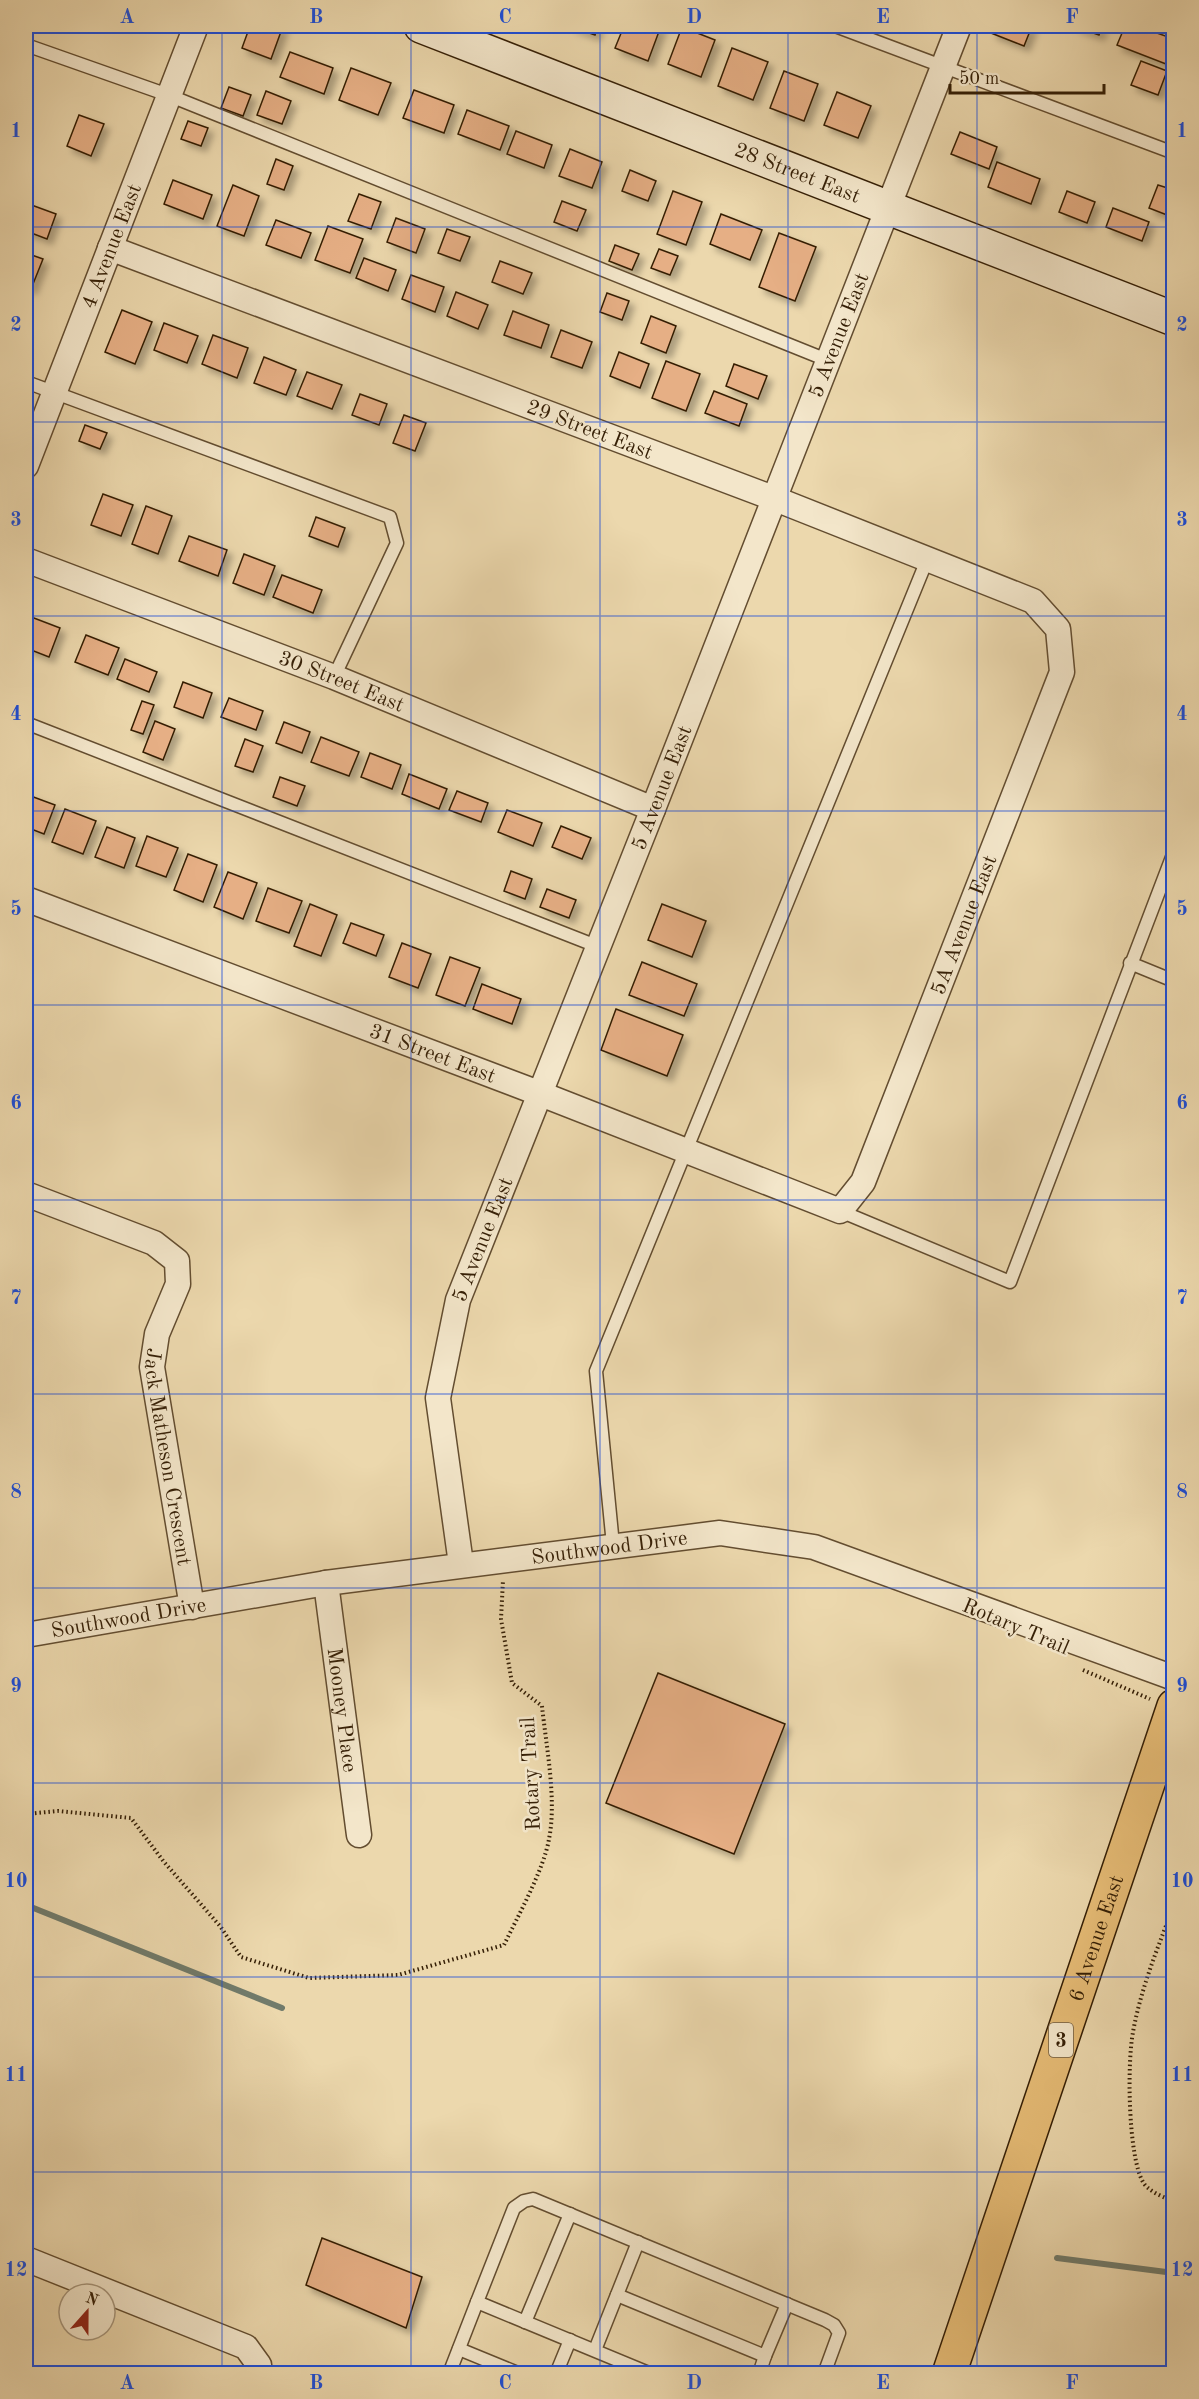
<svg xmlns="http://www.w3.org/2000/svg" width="1199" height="2399" font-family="'Old Standard TT',serif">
<defs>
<filter id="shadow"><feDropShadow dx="5.5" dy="5.5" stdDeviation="3" flood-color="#0004"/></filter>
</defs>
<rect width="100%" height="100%" fill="#ecd8ad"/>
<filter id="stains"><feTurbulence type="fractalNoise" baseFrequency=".00333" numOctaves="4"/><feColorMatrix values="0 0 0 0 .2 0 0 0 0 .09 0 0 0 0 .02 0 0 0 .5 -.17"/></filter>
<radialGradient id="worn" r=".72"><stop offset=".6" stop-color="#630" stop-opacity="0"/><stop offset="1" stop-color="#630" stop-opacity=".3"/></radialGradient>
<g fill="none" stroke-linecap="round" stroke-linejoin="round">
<g stroke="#717b6b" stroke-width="6">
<polyline points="26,1905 282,2008"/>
<polyline points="1057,2258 1174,2273"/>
</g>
</g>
<g fill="#e6af85" stroke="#351f06" stroke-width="1.5" filter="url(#shadow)">
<polygon points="250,26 283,26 271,59 242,48"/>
<polygon points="569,26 598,26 595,35"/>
<polygon points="624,26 661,26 648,61 615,48"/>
<polygon points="994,26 1032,26 1024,46 991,33"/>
<polygon points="1073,26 1102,26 1099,35"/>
<polygon points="1125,26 1137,26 1174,39 1166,64 1117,45"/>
<polygon points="682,27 715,40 701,77 668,64"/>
<polygon points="732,48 768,62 753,100 718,86"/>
<polygon points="290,52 333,68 324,94 280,77"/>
<polygon points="1141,61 1167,71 1158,95 1131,85"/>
<polygon points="351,68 391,83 378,115 339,100"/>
<polygon points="784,71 818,84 804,121 770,108"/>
<polygon points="229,87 251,95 243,116 221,108"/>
<polygon points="414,90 454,105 444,133 403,118"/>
<polygon points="266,91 291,101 282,124 257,115"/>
<polygon points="837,92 871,106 858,138 824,125"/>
<polygon points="467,110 509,126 500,150 458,134"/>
<polygon points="79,115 104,124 91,156 67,146"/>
<polygon points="188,121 208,128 201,146 181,139"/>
<polygon points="516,131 552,145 544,168 507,154"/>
<polygon points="960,132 997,147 989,169 951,154"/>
<polygon points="570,149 602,162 592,188 559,176"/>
<polygon points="276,159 293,166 284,190 267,184"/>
<polygon points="997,162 1040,179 1031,204 988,187"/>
<polygon points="630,170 656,181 648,201 622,191"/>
<polygon points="173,180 212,195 203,219 164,204"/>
<polygon points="233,185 259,196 244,236 217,226"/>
<polygon points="1158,185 1174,190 1167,215 1149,208"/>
<polygon points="673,191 702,202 686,245 657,234"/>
<polygon points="1067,191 1095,202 1087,223 1059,212"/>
<polygon points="359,194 381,202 371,229 348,221"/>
<polygon points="562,201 586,210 577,231 554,222"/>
<polygon points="26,203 56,214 47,239 26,231"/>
<polygon points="1113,208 1149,222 1142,241 1106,227"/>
<polygon points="721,214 762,230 750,260 710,244"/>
<polygon points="396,218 425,229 416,253 387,242"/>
<polygon points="276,220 311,233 301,258 266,245"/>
<polygon points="328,226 363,239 350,273 315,260"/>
<polygon points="447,229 470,237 460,261 438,253"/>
<polygon points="779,233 816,247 795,301 759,287"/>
<polygon points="615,245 639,254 632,270 609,261"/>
<polygon points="659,249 678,256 670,275 651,268"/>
<polygon points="26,253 43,259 31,289 26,287"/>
<polygon points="364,258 396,270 388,291 356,278"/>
<polygon points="500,261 532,273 523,294 492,282"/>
<polygon points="411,275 444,287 435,312 402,299"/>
<polygon points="456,292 488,305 478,329 447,316"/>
<polygon points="607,293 629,301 622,320 600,312"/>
<polygon points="122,310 152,322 135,364 105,352"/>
<polygon points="513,311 549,325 541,348 504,335"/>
<polygon points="651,316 676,326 666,353 641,343"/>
<polygon points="164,323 198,336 187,363 154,350"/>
<polygon points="561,330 592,342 582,368 551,357"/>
<polygon points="213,335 248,348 237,378 202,364"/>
<polygon points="619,352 649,364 640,388 610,376"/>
<polygon points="264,357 296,370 286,395 254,383"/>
<polygon points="666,361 700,374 686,411 652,398"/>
<polygon points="734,364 767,376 758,399 726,386"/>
<polygon points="307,372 342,385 332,409 297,396"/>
<polygon points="714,391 747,404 739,426 705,413"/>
<polygon points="360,394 387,404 379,425 352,415"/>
<polygon points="404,415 426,423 415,451 393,443"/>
<polygon points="85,425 107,433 100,449 79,441"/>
<polygon points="103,494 133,505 121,536 91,525"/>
<polygon points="146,506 172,516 158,554 132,544"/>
<polygon points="316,517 345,528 338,547 309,536"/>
<polygon points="189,536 227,550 218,576 179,561"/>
<polygon points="244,554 275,566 264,595 233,583"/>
<polygon points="282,575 322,590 313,613 273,597"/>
<polygon points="26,615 60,628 49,657 26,648"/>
<polygon points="86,635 119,648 108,675 75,662"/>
<polygon points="125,659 157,672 149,692 117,679"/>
<polygon points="183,682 212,693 203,718 174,707"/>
<polygon points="229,698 263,711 256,730 221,717"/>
<polygon points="142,701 154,705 143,734 131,730"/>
<polygon points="155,721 175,729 163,760 143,752"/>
<polygon points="284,722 310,732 302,753 276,743"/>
<polygon points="321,737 359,752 349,776 311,762"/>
<polygon points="245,739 263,746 253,772 235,766"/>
<polygon points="370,753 401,765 392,789 361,777"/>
<polygon points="409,774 447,789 439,809 402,794"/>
<polygon points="280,777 305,786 297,806 273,797"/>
<polygon points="457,791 488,803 481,822 449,810"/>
<polygon points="28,795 55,805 44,834 26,827"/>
<polygon points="65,809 96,821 83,854 52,842"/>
<polygon points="507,810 542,823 533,846 498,832"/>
<polygon points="561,826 591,838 582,859 552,847"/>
<polygon points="107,827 135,838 124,868 95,857"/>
<polygon points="147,836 178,848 166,877 136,866"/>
<polygon points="188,854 217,865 203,902 174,890"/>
<polygon points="511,871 532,879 525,899 504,891"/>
<polygon points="228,872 257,883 243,919 214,907"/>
<polygon points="268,888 302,901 289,933 256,921"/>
<polygon points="547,889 576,900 569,918 540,907"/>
<polygon points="310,904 337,915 321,956 294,946"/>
<polygon points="662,904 706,921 692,957 648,940"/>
<polygon points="351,923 384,935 376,956 343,943"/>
<polygon points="402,943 431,954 418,988 389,977"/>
<polygon points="450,957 480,968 465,1006 436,995"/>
<polygon points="642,962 697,984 684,1016 629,995"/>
<polygon points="482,984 521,999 512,1024 473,1009"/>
<polygon points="616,1009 683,1035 667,1076 601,1050"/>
<polygon points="658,1673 785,1724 734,1854 606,1803"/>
<polygon points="322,2238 422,2277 406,2328 306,2285"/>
</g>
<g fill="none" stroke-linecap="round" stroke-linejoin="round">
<g stroke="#634d30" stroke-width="15">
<g id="lane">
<polyline points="835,26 1174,153"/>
<polyline points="26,45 168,95 827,360"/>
<polyline points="26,382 390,517 397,543 334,677"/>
<polyline points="26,723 599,947"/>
<polyline points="1130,963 1174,981"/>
<polyline points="840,1211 1010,1282 1174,852"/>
<polyline points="613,1545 596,1371 927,560"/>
<polyline points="617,2295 765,2356 787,2304"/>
<polyline points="525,2322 570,2214"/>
<polyline points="459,2349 520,2374"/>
<polyline points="595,2350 638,2242"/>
<polyline points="449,2374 477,2302"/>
<polyline points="556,2374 570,2340"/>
<polyline points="651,2374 477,2302 514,2208 524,2201 533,2199 825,2320 834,2325 839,2333 824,2374"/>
<polyline points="759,2374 765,2356"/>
</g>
</g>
<g stroke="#634d30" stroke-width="27">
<g id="street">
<path id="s1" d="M26,466L196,26"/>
<path id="s2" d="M26,560L334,677L653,809"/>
<path id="s3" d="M26,899L541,1094L840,1211L863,1182L1062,672L1058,629L1033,601L773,498L110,248"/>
<path id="s4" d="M26,1194L154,1243L177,1261L178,1284L157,1334L152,1367L192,1607"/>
<path id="s5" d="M461,1564L438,1398L458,1300L653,809L959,26"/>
<path id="s6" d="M326,1583L359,1835"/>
<path id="s7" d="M26,1635L326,1583L720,1533L814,1547L1174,1678"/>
<polyline points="26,2259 246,2347 259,2365 256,2374"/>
</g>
</g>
<g stroke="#351f06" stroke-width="36">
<g id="secondary">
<path id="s8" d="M421,26L1174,319"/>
</g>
</g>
<g stroke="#351f06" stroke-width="36">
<g id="primary">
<path id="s9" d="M949,2374L1174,1706"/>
</g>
</g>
<g stroke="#351f06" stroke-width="4" stroke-dasharray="1.5 3" stroke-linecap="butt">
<polyline points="1083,1670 1150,1699"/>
<path d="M26,1814L58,1811L131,1818L164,1862L220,1926L241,1957L309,1978L398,1975L504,1945C518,1916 544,1869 549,1839C557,1800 546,1745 542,1706L512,1683L501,1619L503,1580"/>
<path d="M1174,1905C1158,1947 1141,1988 1133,2032C1127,2063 1128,2156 1143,2182C1148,2191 1164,2198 1174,2201"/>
</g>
<use href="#lane" stroke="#f3e6ca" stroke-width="12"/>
<use href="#street" stroke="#f3e6ca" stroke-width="24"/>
<use href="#secondary" stroke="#f3e6ca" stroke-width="33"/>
<use href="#primary" stroke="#e6bc76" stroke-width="33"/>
</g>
<path fill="none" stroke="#1d4ed8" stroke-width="1.5" stroke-opacity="0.55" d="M222,26V2374M411,26V2374M600,26V2374M788,26V2374M977,26V2374M26,227H1174M26,422H1174M26,616H1174M26,811H1174M26,1005H1174M26,1200H1174M26,1394H1174M26,1588H1174M26,1783H1174M26,1977H1174M26,2172H1174"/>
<g text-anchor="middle" stroke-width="5" stroke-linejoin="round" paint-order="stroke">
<rect fill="#f3e6ca" stroke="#6e5b41" stroke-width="1.5" x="1049" y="2023" width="24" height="34" rx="4.5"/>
<g font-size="20" font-weight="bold" fill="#351f06">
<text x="1061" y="2047">3</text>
</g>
<g font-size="21" fill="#351f06" stroke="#f3e6ca">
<text dy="7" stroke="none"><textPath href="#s8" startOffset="404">28 Street East</textPath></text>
<text dy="7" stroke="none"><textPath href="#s1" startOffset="236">4 Avenue East</textPath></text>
<text dy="7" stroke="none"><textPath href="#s5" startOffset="1305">5 Avenue East</textPath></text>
<text transform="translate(590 429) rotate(21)" y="7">29 Street East</text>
<text dy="7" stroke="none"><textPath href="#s2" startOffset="338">30 Street East</textPath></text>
<text dy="7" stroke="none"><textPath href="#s5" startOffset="819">5 Avenue East</textPath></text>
<text dy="7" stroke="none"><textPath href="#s3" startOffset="1185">5A Avenue East</textPath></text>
<text dy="7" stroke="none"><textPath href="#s3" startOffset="435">31 Street East</textPath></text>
<text dy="7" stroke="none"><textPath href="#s5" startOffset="333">5 Avenue East</textPath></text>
<text dy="7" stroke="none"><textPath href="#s4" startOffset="368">Jack Matheson Crescent</textPath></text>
<text dy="7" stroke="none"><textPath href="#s7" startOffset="590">Southwood Drive</textPath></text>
<text dy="7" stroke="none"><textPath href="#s7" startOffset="104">Southwood Drive</textPath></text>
<text transform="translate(1016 1626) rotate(23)" y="7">Rotary Trail</text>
<text dy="7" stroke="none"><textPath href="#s6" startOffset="128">Mooney Place</textPath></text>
<text transform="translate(530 1774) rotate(-93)" y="7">Rotary Trail</text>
<text dy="7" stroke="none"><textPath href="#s9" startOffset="460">6 Avenue East</textPath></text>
</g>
</g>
<rect width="1199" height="2399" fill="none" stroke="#ecd8ad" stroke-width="66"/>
<g transform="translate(87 2312) rotate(21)"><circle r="28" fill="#f3e6ca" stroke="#a7967c" stroke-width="1.5"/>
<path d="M0-4.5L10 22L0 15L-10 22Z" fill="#8f2418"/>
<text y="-9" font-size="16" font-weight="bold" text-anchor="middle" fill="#351f06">N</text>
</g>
<path d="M950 84v9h154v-9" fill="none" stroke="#351f06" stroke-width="3"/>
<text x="959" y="84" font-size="18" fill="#351f06" stroke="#f3e6ca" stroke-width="4.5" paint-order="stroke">50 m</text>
<rect x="33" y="33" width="1133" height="2333" fill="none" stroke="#1d4ed8" stroke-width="2"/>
<g font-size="20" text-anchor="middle" font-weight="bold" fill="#1d4ed8">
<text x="127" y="23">A</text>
<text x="316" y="23">B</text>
<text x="505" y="23">C</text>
<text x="694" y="23">D</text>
<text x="883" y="23">E</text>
<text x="1072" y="23">F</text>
<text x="16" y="137">1</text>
<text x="1182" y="137">1</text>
<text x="16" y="331">2</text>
<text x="1182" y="331">2</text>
<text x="16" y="526">3</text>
<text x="1182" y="526">3</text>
<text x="16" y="720">4</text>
<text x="1182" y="720">4</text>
<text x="16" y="915">5</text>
<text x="1182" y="915">5</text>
<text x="16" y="1109">6</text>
<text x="1182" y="1109">6</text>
<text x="16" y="1304">7</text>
<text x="1182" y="1304">7</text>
<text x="16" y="1498">8</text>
<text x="1182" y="1498">8</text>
<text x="16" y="1692">9</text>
<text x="1182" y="1692">9</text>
<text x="16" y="1887">10</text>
<text x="1182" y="1887">10</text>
<text x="16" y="2081">11</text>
<text x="1182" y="2081">11</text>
<text x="16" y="2276">12</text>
<text x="1182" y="2276">12</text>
<text x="127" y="2389">A</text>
<text x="316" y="2389">B</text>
<text x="505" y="2389">C</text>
<text x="694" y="2389">D</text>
<text x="883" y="2389">E</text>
<text x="1072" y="2389">F</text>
</g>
<rect width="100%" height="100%" filter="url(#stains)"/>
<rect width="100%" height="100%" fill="url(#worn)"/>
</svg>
